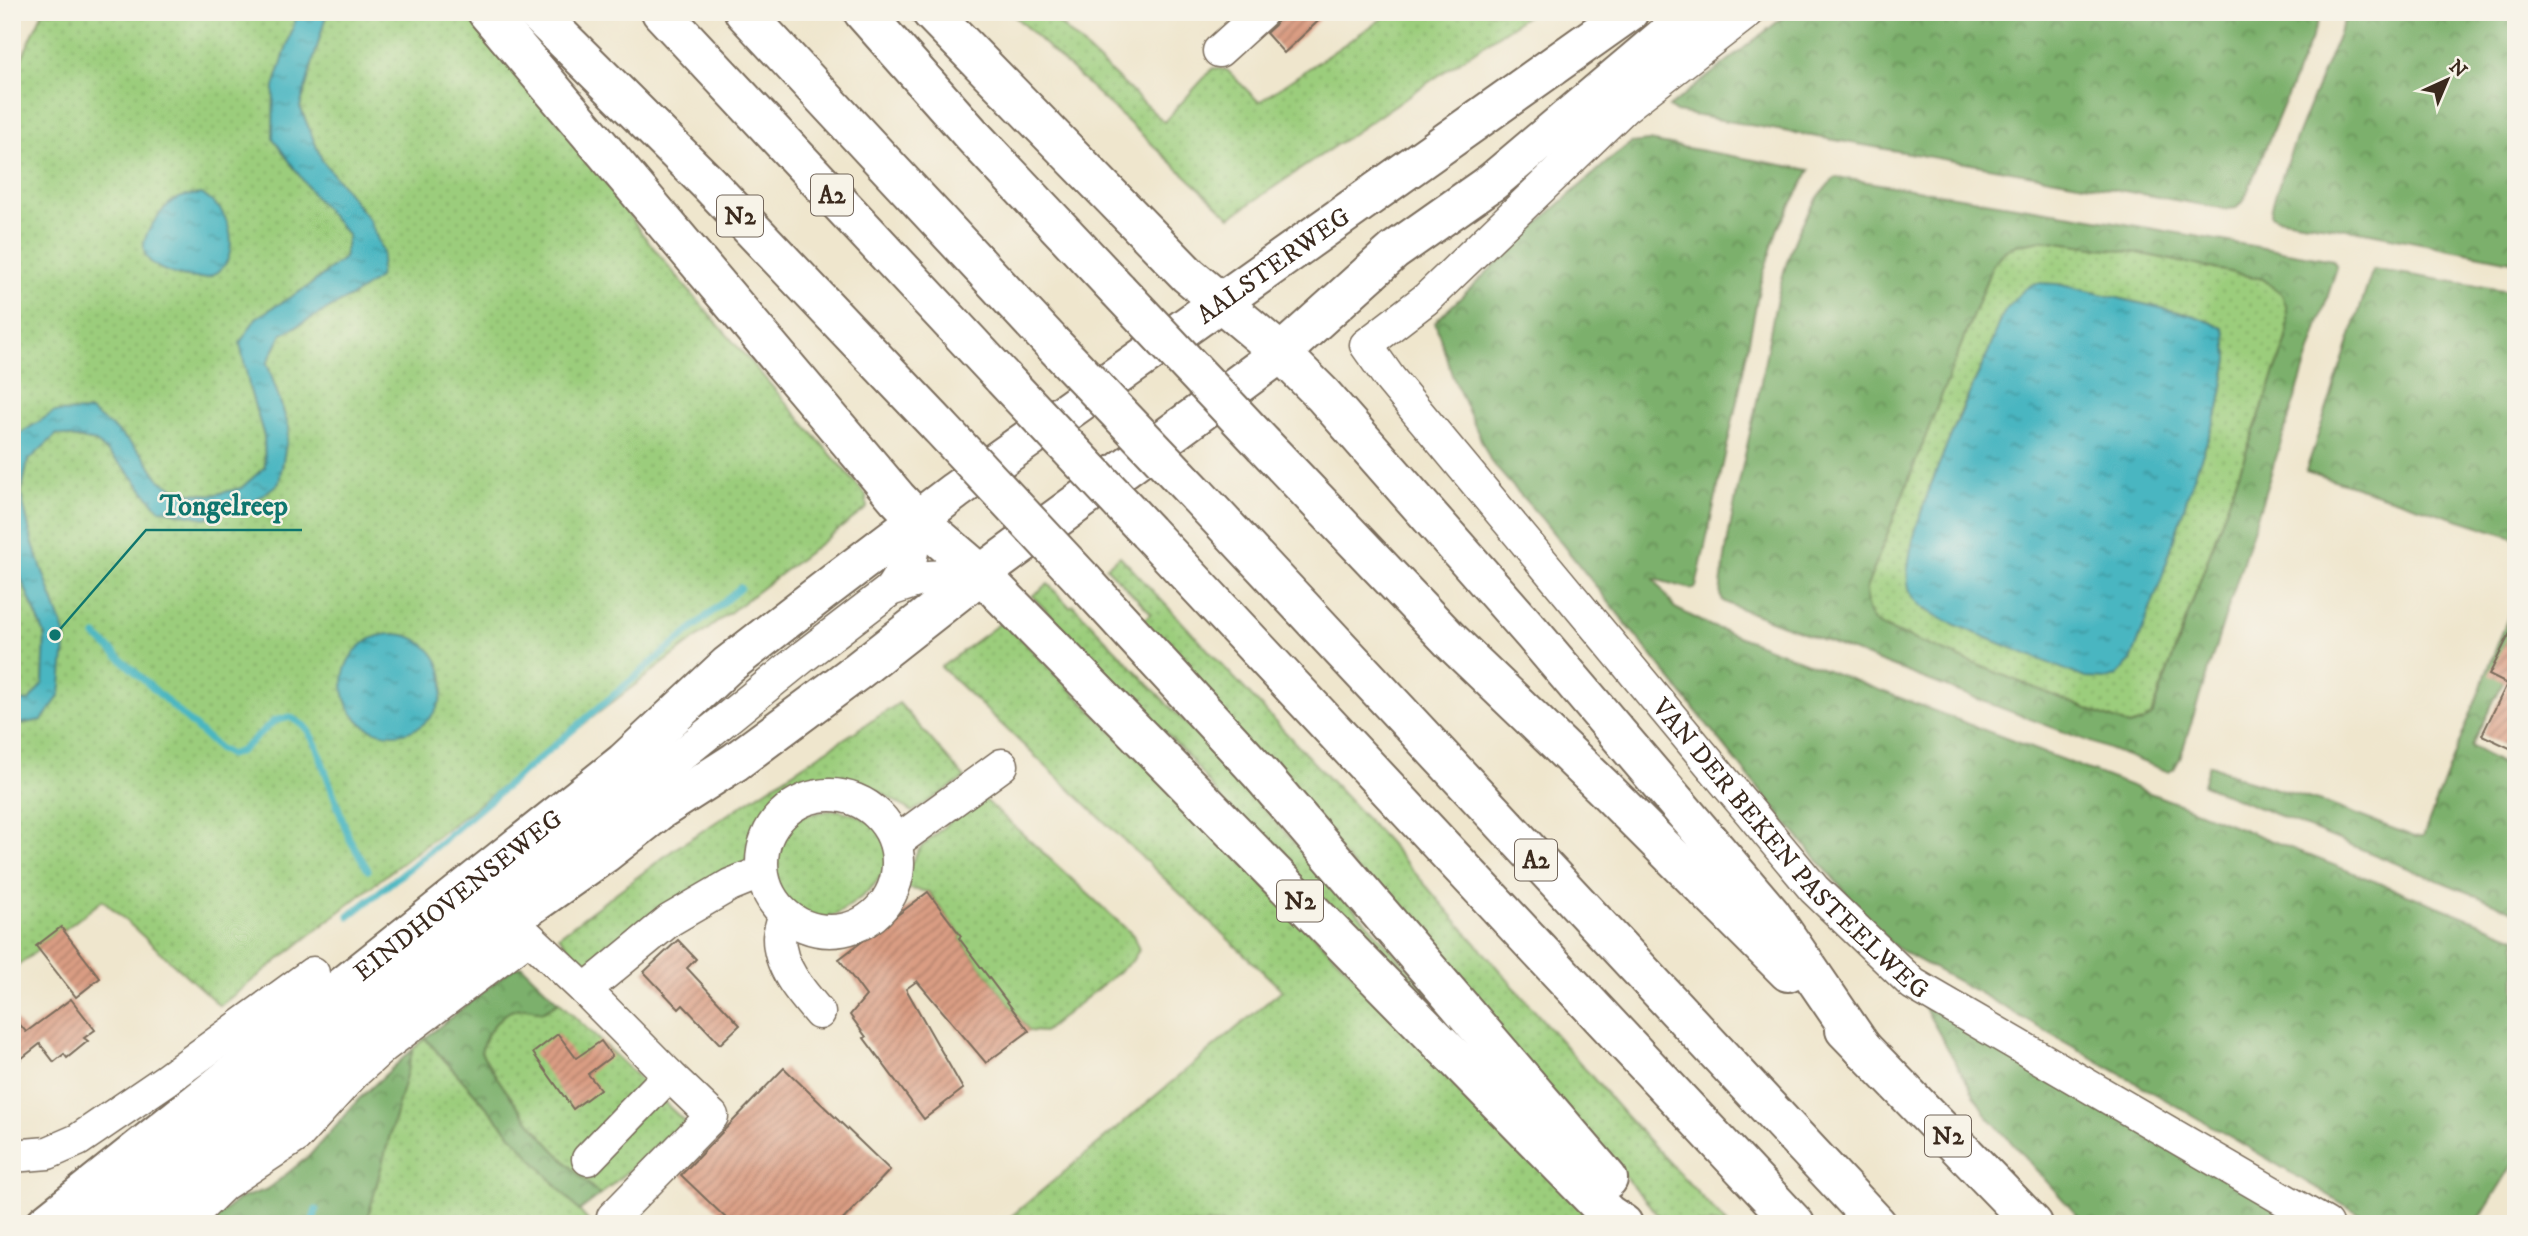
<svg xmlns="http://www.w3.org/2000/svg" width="2528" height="1236" font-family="'IM FELL DW Pica',serif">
<defs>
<pattern id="grass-dots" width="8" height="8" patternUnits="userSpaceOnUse" patternTransform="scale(1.75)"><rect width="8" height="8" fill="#9bcd7c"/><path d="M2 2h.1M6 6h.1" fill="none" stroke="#86b06b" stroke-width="1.8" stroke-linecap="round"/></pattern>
<pattern id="forest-crowns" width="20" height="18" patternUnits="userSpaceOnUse" patternTransform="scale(1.75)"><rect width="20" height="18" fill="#7cb06c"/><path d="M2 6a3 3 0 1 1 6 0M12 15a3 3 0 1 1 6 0" fill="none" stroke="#678f58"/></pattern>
<pattern id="water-ripples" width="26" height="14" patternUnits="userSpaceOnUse" patternTransform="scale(1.75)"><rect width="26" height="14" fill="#48b6c1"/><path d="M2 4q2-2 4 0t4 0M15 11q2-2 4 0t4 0" fill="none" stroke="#3d949c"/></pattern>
<pattern id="building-hatch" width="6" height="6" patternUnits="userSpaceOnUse" patternTransform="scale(1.75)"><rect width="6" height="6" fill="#da9d83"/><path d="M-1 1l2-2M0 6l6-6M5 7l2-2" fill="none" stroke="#b2806b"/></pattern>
</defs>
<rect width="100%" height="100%" fill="#f7f3e8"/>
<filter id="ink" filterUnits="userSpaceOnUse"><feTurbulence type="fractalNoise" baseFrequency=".0143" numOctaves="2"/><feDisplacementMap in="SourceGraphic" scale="14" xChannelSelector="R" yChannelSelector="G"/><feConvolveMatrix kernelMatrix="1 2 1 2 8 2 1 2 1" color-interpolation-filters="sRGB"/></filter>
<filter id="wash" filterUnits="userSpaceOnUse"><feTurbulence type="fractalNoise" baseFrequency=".00686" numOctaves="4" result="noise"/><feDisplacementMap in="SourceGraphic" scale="28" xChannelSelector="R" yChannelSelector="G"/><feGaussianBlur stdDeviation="1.57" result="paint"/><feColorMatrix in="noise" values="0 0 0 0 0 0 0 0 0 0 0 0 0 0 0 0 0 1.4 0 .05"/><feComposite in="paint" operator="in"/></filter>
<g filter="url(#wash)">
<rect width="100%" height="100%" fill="#efe6cd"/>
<g fill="url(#grass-dots)" stroke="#6b7c4d" stroke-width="2" fill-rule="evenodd">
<polygon points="43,12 298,12 274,87 273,138 314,196 348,235 344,258 309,286 256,318 250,390 264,436 265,467 242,488 213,495 181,492 160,480 143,455 117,431 18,435 12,443 12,79"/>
<path d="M327,12H470L596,168L643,235L684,285L866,495L867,508L386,875L220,1006L103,900L12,970V725L42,720L66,636L32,541L21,494L28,461L57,434L96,442L125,468L159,509L250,504L289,428L267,363L282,334L354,295L370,221L322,160L300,107ZM391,634C436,637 461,684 428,719C421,727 413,728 404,730C397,730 389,733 382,732C361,730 348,709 344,691Z"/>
<polygon points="1010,12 1047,12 1164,122 1213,68 1227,70 1259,102 1392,12 1532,12 1230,217"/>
<path d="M2043,240L2138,253L2263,279L2282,294L2287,309V339L2151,716L2142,722L2129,726L1881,626C1865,615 1867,607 1866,589L1992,266C2005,244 2019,244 2043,240ZM2057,284L2195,316L2223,328L2228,359L2219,409L2192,482L2162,577L2131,661L1925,610L1910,590L1930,487L1961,411L1988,353L1999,322Z"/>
<polygon points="1120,556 1388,842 1626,1116 1727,1224 1666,1224 1140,623 1151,613 1106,567"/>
<polygon points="12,557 45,635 43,684 29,701 12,701"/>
<polygon points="1048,584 1070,607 1073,605 1196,734 1407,967 1533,1116 1242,827 1189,757 1032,596"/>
<polygon points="1003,621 1600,1224 1002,1224 1282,990 941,667"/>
<polygon points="899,703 965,778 912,812 877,790 846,786 817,790 786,803 772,813 762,827 744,867 593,972 573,953 559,936 673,850"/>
<polygon points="980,795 1133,935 1139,950 1132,961 1044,1032 1029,1031 959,938 961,936 929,892 905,888 910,865 920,848"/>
<path d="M837,810C908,824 901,872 849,906C840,912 831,919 820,921C807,922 795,918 787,908C766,884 756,859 780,832C786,825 792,820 801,817C813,812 825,811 837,810Z"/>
<path d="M559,1002L685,1122L600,1195C555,1154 512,1105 481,1052C484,1034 503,1006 525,1008C531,1008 537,1011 542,1012Z"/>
<polygon points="425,1038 591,1224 366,1224 413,1049"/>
</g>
<g fill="url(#forest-crowns)" stroke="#5c6d45" stroke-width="2" fill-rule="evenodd">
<polygon points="1790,12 2322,12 2243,202 2237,208 2226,209 1676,112 1669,107"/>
<path d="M2348,12H2516V262L2360,231L2276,218L2271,215C2268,199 2337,39 2348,12Z"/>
<polygon points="1648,141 1810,170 1778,228 1760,284 1739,392 1696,587 1691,589 1654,579 1675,608 1711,626 2184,806 2516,937 2516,1159 2476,1224 2377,1224 2234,1139 1974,990 1898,949 1884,938 1782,818 1542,519 1491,462 1452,375 1435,322 1548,214 1615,155 1631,143"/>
<path d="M1836,177L2091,218L2333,260L2337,267L2180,758L2174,769L2169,772L1731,605L1723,601L1720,595C1727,530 1743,465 1757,401C1773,329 1779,230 1836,177ZM2043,240L2138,253L2263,279L2282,294L2287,309V339L2152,715L2142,722L2129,726L1881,626C1865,615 1867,607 1866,589L1992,266C2005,244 2019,244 2043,240Z"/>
<polygon points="2373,269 2516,292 2516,538 2306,471"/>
<polygon points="2516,597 2516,657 2471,746 2516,772 2516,912 2203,785 2209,764 2243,779 2328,804 2415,837 2423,836"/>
<path d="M522,966L559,1002L542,1012C537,1011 531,1008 525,1008C503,1007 484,1034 481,1052C512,1105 555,1154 600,1195L579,1211L425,1038L514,967Z"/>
<polygon points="1919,998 2307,1224 2085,1224 1984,1112"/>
<polygon points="413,1049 366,1224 208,1224 239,1199 268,1189 310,1155 358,1100"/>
</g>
<g fill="url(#water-ripples)" stroke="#427070" stroke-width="2">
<polygon points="298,12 327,12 300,107 322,160 370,221 383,252 379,278 354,295 282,334 267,363 289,428 279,483 250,504 205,518 159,509 125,468 96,442 57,434 28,461 21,494 32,541 66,636 60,695 42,720 12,725 12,701 29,701 43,683 45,635 12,557 12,443 18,435 54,412 90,411 117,431 143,455 160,480 181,492 213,495 241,488 265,467 264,436 250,390 240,343 256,318 309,286 344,258 348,235 314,196 273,138 274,87"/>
<path d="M202,194C208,199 218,205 222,212C235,234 236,266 209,277C200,280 186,277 177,275C146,266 133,251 154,222C170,199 175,196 202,194Z"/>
<path d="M2037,283L2057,284L2195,316L2223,328L2226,334L2228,359L2219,409L2192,482L2162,577L2131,661L2116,676L2106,679L2085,678L1946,621C1932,613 1916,606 1910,591C1894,548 1968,399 1987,355C1994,340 1996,323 2006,310C2013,301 2025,285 2037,283Z"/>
<circle cx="393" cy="684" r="50"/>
</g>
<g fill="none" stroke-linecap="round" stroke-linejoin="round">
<g stroke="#48b6c1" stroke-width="7">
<polyline points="96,636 218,748 230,755 241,751 274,721 290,717 306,727 316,745 349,838 368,870"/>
<polyline points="349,916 417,862 740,588"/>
<polyline points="312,1224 316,1210"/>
</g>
</g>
<g id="blocks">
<g fill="url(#building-hatch)">
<polygon points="1280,12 1328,12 1284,53 1266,33 1275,25"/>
<polygon points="2516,621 2516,751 2482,735 2507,684 2489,675"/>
<polygon points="928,892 961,936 959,938 1029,1031 986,1063 917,981 906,989 963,1089 924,1119 864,1038 866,1037 850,1015 866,996 839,959"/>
<polygon points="61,927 100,978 76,997 36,946"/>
<polygon points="678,940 696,959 687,968 740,1025 720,1044 683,1005 679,1009 644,972"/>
<polygon points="71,999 95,1030 84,1038 88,1041 67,1058 64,1054 54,1062 40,1044 12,1066 12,1015 26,1032"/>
<polygon points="558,1034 576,1058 601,1041 612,1056 588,1074 600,1089 573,1109 533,1053"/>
<polygon points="784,1068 890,1170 839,1224 732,1224 681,1175"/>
</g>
</g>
</g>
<g filter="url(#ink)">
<use href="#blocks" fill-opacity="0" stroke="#7a6c5b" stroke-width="2"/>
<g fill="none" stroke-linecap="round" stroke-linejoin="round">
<g stroke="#7a6c5b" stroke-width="35">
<g id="minor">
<path id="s1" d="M1748,12L1625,107L1426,299L1366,345L1390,379L1814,889L1913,984L2326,1224"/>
<polyline points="1219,51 1262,12"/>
<polyline points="890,590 911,557 918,520"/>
<circle cx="830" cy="863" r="68"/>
<polyline points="896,842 1002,765"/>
<path d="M784,915C783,922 779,931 779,938C779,967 801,992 819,1013"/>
<polyline points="12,1156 48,1153 78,1140 166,1080 313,973"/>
<polyline points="588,1159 669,1075 585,990 670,920 730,885 762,872"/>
<polyline points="613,1217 712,1116 669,1075"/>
<polyline points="96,1224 274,1084 804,656 890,590 929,577 981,574"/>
<polyline points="183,1224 223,1185 296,1137 354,1073 383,1047 529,937 585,990"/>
</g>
</g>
<g stroke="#7a6c5b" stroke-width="42">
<g id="major">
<path id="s2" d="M45,1224L624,762L728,665L826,589L955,491L1629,12"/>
<polyline points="141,1224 296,1095 325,1067 476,944 604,854 660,810 735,762 855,673 981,574 1281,353 1394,251 1492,182 1693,12"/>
</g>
</g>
<g stroke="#7a6c5b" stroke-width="42">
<g id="highway">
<polyline points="487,12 897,498 918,520 981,574 1608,1214 1623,1224"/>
<polyline points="536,12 709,184 939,426"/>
<polyline points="661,12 1003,378"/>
<polyline points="744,12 1051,342"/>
<polyline points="863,12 971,134 1118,290"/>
<polyline points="931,12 1188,275 1281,353 1323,395 1533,634 1771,914 1863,1049"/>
<polyline points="1264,445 1450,640 1603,787 1788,972"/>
<polyline points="1197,495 1877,1224"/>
<polyline points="1148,532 1795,1224"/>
<polyline points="1084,581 1260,773 1608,1179"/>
<polyline points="1845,1030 2033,1224"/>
</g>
</g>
<use href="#minor" stroke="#fff" stroke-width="32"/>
<use href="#major" stroke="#fff" stroke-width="38"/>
<use href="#highway" stroke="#fff" stroke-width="38"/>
<g stroke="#7a6c5b" stroke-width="42" stroke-linecap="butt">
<g id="highway-bridge">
<polyline points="1118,290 1264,445"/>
<polyline points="1051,342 1197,495"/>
<polyline points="1003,378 1148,532"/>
<polyline points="939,426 1084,581"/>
</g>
</g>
<use href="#highway-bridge" stroke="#fff" stroke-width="38"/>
</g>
</g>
<g text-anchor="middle" stroke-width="5" stroke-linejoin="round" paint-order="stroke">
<g fill="#f7f3e8" stroke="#73665b" stroke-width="2">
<rect x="811" y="174.5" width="42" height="41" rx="5"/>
<rect x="717" y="195.5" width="46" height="41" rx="5"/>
<rect x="1515" y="839.5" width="42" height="41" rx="5"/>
<rect x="1277" y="880.5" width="46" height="41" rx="5"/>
<rect x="1925" y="1115.5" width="46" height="41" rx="5"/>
</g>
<g font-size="24" font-weight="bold" fill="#3b2a1e">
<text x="832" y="203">A2</text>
<text x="740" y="224">N2</text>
<text x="1536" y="868">A2</text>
<text x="1300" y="909">N2</text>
<text x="1948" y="1144">N2</text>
</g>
<g font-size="26" fill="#3b2a1e" stroke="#f7f3e8">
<text dy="9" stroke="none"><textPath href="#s2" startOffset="1559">AALSTERWEG</textPath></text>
<text dy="9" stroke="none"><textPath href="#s1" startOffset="1167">VAN DER BEKEN PASTEELWEG</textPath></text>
<text dy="9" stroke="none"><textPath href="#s2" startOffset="528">EINDHOVENSEWEG</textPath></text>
</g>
</g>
<path fill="none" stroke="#0f766e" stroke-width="2.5" d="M55 635L146 530H302"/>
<circle fill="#0f766e" stroke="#f7f3e8" stroke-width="2.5" cx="55" cy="635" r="7"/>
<g font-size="28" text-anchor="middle" font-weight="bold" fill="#0f766e" stroke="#f7f3e8" stroke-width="5" stroke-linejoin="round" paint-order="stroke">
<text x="224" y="515">Tongelreep</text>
</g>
<rect width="2528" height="1236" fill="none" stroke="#f7f3e8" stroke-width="42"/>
<g transform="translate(2447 80) rotate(44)" stroke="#f7f3e8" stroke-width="5" paint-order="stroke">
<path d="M0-5L12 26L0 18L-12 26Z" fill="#3b2a1e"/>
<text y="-10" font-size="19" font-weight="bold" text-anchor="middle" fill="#3b2a1e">N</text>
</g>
</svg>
